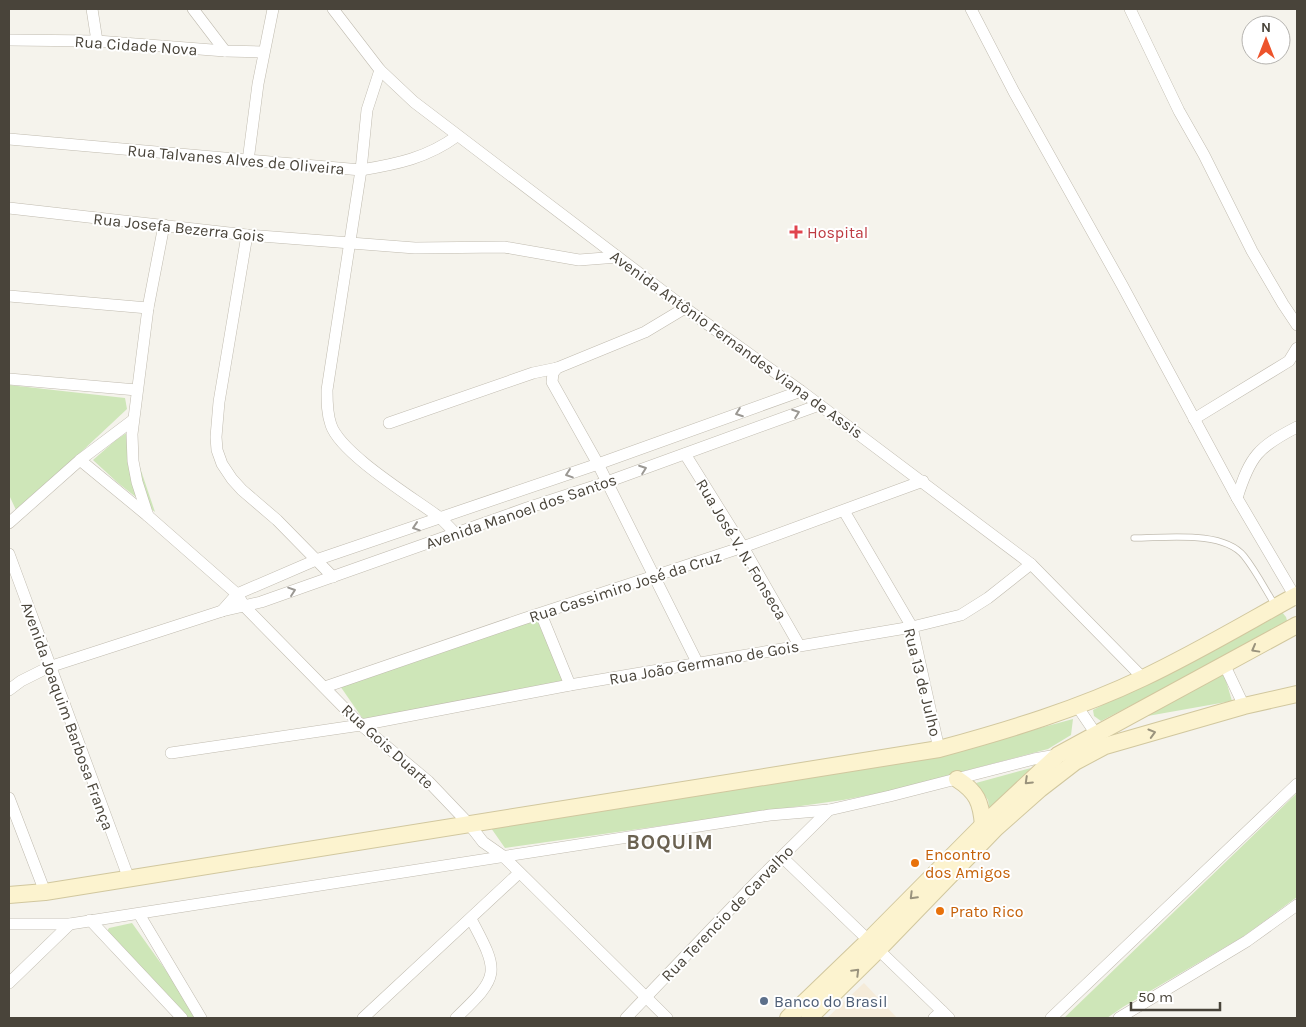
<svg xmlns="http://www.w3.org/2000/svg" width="1306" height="1027" font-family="Karla,sans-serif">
<rect width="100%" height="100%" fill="#f5f3ec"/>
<polygon fill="#f5ebd9" points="864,983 897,1018 827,1018"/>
<g fill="#cee6b8">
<polygon points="9,385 125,398 127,409 17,512 9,495"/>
<polygon points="128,432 155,512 118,483 93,460 116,440"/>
<polygon points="1282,612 1286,617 1288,624 1101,721 1094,716 1093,710"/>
<polygon points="537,620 567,685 365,722 338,683"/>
<polygon points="1224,674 1232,701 1142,717"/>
<polygon points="1073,719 1071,735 1048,749 885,792 843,800 505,848 491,828 948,753"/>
<polygon points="1031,768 990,811 988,800 976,783"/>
<polygon points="1297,793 1297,897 1244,936 1123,1007 1107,1018 1064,1018"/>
<polygon points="132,923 200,1018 187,1018 106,933 109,928"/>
</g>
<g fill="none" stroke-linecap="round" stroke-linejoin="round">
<g stroke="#c0bbaf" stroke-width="7">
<path id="lane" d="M1134,538C1165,538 1223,530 1244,556C1256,571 1265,589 1275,605"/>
</g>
<g stroke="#c0bbaf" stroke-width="12">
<g id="street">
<polyline points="92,9 97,41"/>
<polyline points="193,9 225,51"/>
<polyline points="333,9 380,70 414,102 685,308 801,391 1031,564 1143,678"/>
<polyline points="971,9 1014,92 1122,285 1237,498 1297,600"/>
<polyline points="1130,9 1179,111 1204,155 1252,251 1283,304 1297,325"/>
<polyline points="9,40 97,41 225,51 263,52"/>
<path d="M380,70L367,110L361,170L327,390C327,402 327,414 331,425C341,454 412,497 439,517C445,522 450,528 455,533"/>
<path d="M9,139L361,170C397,164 427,158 457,136"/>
<polyline points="248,161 258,84 273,9"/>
<polyline points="9,208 247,235 415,248 504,247 579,260 618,257"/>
<polyline points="247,235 219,402 216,437 217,450 222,464 232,479 242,490 277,520 333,577"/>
<polyline points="9,296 148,308"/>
<polyline points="685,308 645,332 557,368 553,373 552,382 598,464 698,664"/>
<polyline points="9,379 137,390"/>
<polyline points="1194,419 1289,361 1297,348"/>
<polyline points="389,423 533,373 557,368"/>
<polyline points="685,454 743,547 799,645"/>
<polyline points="80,460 148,516 237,594 245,607 361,725 428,781 469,824 483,842 503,856 667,1018"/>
<path d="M1237,498C1250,456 1258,447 1297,427"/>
<polyline points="844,511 912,627 939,749"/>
<polyline points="148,516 137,482 133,461 132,434 148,308 164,225"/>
<polyline points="9,523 80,460 133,420"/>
<polyline points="9,554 129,879"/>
<polyline points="222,611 237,594 316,560 598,464 801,391"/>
<polyline points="541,614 570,685"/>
<polyline points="1225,666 1244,706"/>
<polyline points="325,687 523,619 743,547 923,481"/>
<polyline points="9,690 21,681 49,667 222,611 261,602 527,508 607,482 819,405"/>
<polyline points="1077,706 1100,740"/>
<polyline points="171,753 361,725 570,685 912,627 961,615 988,598 1031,564"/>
<polyline points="9,798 45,892"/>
<polyline points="782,857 942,1011"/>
<polyline points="139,914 201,1018"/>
<polyline points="90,920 182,1018"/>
<polyline points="9,924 70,924 770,815 829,810 890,796 1034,759 1057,755"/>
<polyline points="9,983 70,924"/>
<polyline points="363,1018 519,873"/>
<path d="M456,1018C500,976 500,973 471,919"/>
<polyline points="626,1018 760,878 829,810"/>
<polyline points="934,1018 942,1011 949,1018"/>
<polyline points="1051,1018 1297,784"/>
<polyline points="1119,1018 1247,941 1297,905"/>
</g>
</g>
<g stroke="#d1c79e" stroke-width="18">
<g id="secondary">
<path d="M957,779C977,792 981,802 983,825"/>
<path d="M9,895L45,892L939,749C1009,730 1078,709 1143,678C1196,653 1246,623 1297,595"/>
<polyline points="788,1018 868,941 983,825 1058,755 1297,625"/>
<polyline points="809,1018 878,950 996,828 1040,789 1075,762 1105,746 1244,706 1297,694"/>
</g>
</g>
<use href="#lane" stroke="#fff" stroke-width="5.5"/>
<use href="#street" stroke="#fff" stroke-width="11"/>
<use href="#secondary" stroke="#fcf3cf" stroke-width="16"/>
</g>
<defs><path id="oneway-chevron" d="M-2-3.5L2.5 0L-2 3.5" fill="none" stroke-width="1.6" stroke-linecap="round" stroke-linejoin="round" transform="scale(1.25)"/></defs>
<g stroke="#9b9893">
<use href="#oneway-chevron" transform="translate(739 413) rotate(160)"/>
<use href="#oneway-chevron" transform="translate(796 413) rotate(-20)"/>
<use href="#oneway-chevron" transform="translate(643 469) rotate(-20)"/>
<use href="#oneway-chevron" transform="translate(569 474) rotate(161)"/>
<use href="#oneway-chevron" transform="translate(416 527) rotate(162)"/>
<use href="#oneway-chevron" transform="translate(292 591) rotate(-19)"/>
</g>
<g stroke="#9a937d">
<use href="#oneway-chevron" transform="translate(1255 649) rotate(151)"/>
<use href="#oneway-chevron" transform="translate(1152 733) rotate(-16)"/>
<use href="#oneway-chevron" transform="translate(1028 781) rotate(136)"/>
<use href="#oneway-chevron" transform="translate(913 896) rotate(135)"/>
<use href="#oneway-chevron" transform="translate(856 972) rotate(-45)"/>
</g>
<path fill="#e0444e" stroke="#fff" stroke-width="2" d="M793.5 224.5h5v5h5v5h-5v5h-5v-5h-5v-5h5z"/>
<g fill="#e8710a" stroke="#fff" stroke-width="2">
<circle cx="915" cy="863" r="5"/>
<circle cx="940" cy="911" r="5"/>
</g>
<circle fill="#5c6f8a" stroke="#fff" stroke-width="2" cx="764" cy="1001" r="5"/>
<g text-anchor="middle" stroke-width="4" stroke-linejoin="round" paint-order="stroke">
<g font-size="16" fill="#49443a" stroke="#fff">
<text transform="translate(136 45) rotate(4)" y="6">Rua Cidade Nova</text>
<text transform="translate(236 159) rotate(5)" y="6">Rua Talvanes Alves de Oliveira</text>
<text transform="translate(179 227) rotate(6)" y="6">Rua Josefa Bezerra Gois</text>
<text transform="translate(737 344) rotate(36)" y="6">Avenida Antônio Fernandes Viana de Assis</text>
<text transform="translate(521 511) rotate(-19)" y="6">Avenida Manoel dos Santos</text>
<text transform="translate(742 549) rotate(59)" y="6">Rua José V. N. Fonseca</text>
<text transform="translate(625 586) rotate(-18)" y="6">Rua Cassimiro José da Cruz</text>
<text transform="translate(704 662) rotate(-10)" y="6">Rua João Germano de Gois</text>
<text transform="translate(923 682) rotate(76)" y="6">Rua 13 de Julho</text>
<text transform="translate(68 716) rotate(70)" y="6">Avenida Joaquim Barbosa França</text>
<text transform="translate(388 746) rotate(42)" y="6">Rua Gois Duarte</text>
<text transform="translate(727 913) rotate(-46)" y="6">Rua Terencio de Carvalho</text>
</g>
<g font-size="16" fill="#be3a42" stroke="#fff" text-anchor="start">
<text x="807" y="238">Hospital</text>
</g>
<g font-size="16" fill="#c56008" stroke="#fff" text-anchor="start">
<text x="925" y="860">Encontro<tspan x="925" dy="18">dos Amigos</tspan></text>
<text x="950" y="917">Prato Rico</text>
</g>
<g font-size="16" fill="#4e5e75" stroke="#fff" text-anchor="start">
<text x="774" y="1007">Banco do Brasil</text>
</g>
<g font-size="21" font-weight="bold" letter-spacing="1" fill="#6b6251" stroke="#fff">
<text x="670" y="849">BOQUIM</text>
</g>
</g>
<rect width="1306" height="1027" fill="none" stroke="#49443a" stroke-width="20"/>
<g transform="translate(1266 40)"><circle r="24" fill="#ffffff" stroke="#b6b4b0"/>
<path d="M0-4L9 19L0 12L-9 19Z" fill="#ed532b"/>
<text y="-8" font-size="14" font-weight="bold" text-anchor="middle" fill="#49443a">N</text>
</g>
<path d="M1131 1002v8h89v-8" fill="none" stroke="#49443a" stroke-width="2.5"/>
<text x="1138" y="1002" font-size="15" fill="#49443a" stroke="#ffffff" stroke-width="4" paint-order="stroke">50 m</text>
</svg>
